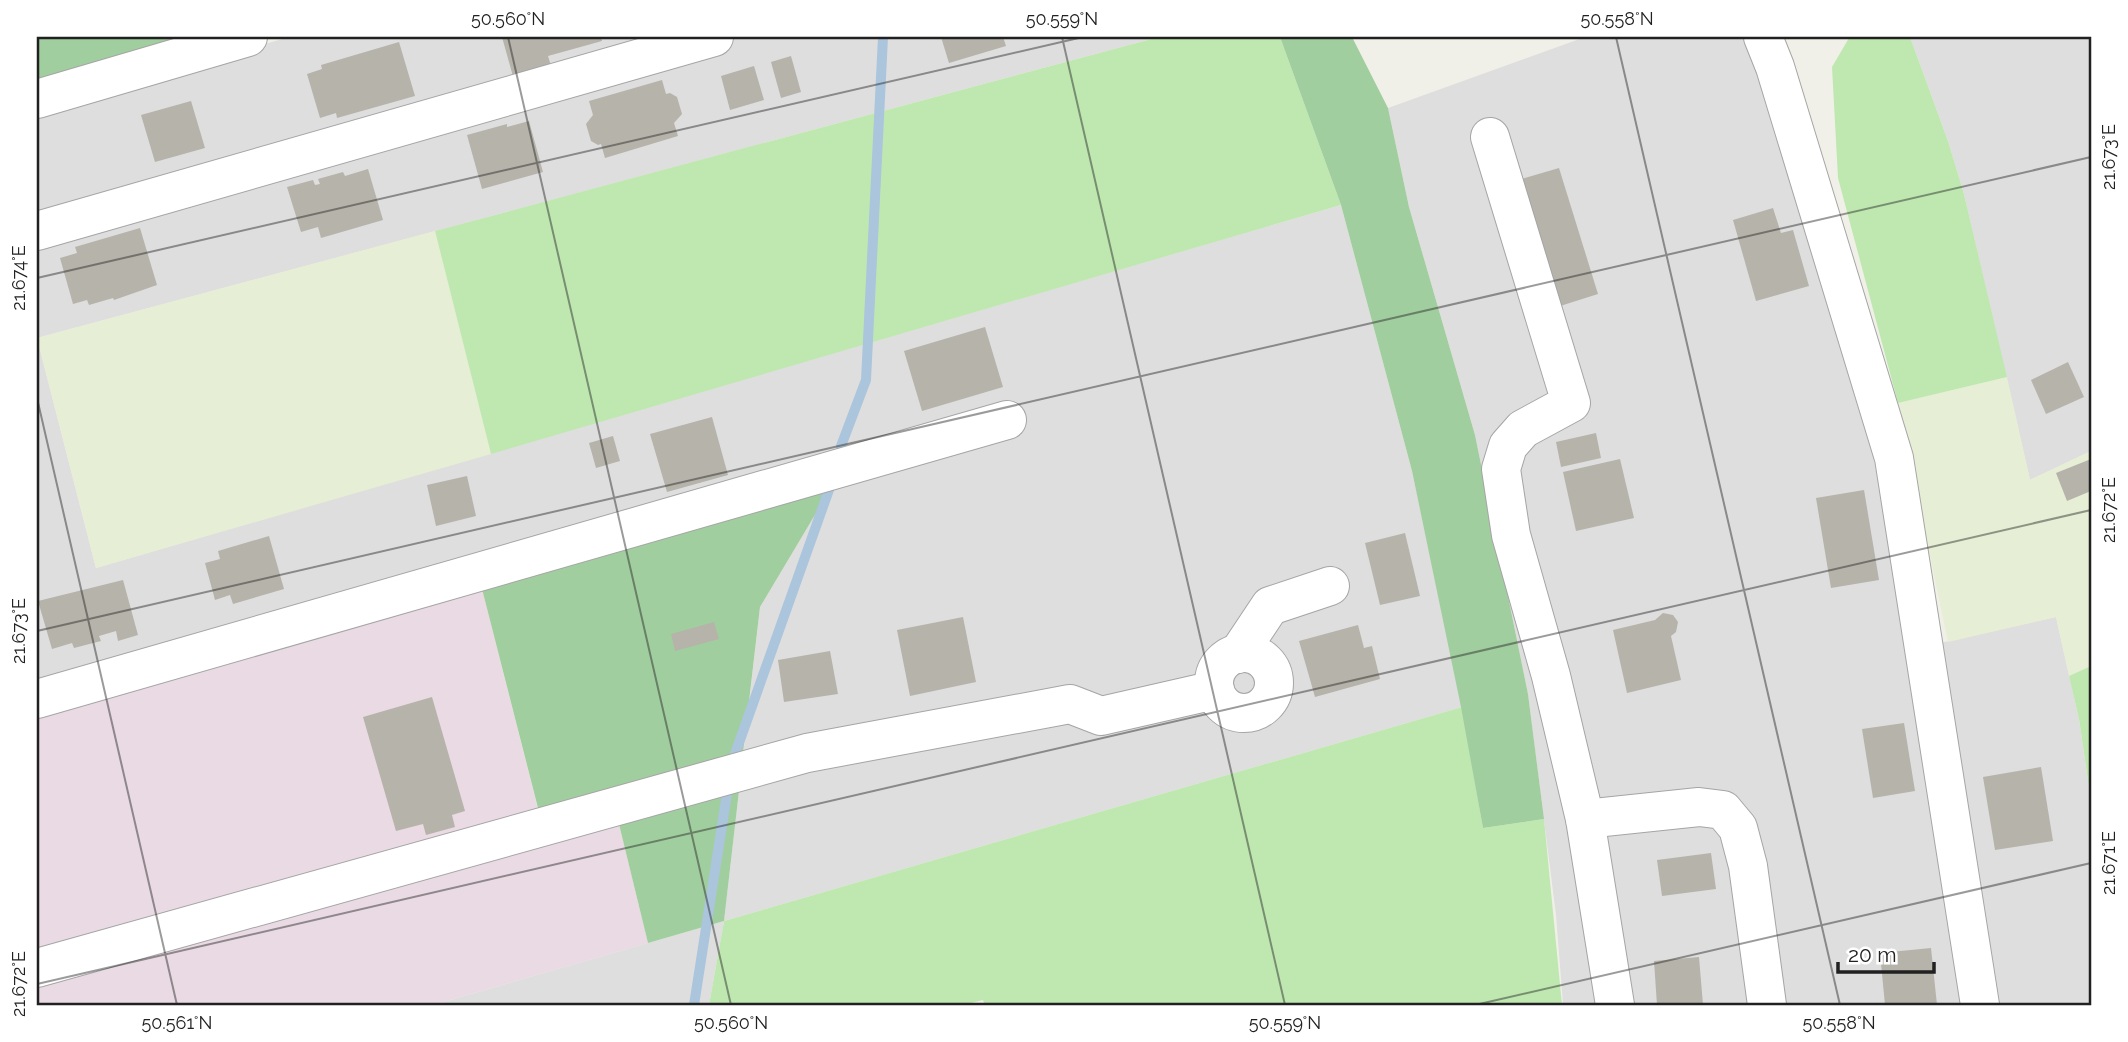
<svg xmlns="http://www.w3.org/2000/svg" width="2128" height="1042" font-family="Raleway,sans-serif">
<rect width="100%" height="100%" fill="#f1f0e8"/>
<g fill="#dfdede">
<polygon points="289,37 1159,37 37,338 96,568 1341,205 1412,471 1462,707 724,921 709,1005 433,1005 724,921 760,607 837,478 37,682 37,110"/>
<polygon points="1585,37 1750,37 1864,411 1913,649 2056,617 2079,719 2091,801 2091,1005 1563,1005 1556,915 1528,694 1475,435 1409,207 1388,108"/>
<polygon points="1910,37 2091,37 2091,451 2030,480 1964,194 1948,141"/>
</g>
<polygon fill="#e9dae3" points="481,585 545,837 617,816 648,943 433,1005 37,1005 37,711"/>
<g fill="#e6eed5">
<polygon points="435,231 491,454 96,568 37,338"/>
<polygon points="2007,377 2030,480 2091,451 2091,666 2069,676 2056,617 1948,642 1898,403"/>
</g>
<g fill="#bfe8b1">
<polygon points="1159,37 1280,37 1341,205 491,454 435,231"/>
<polygon points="1869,37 1910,37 1948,141 1964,194 2007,377 1898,403 1838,178 1832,67 1849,38"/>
<polygon points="2091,666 2091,801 2079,719 2069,676"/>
<polygon points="1462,707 1483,828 1544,819 1562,1005 985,1005 983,1000 963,1005 709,1005 724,921"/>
</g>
<g fill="#a1ce9f">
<polygon points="37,37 188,37 37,82"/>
<polygon points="1280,37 1352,37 1388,108 1409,207 1475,435 1528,694 1544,819 1483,828 1461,707 1412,471 1341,205"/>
<polygon points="837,478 760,607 743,753 539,812 481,585"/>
<polygon points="740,782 724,921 648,943 617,816"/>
</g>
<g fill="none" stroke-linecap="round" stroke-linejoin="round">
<g stroke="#abc5dc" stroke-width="10">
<polyline points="841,446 866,380 883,37"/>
<polyline points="735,754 830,487"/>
<polyline points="694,1005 728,787"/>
</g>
</g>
<g fill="#b6b3aa">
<polygon points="502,37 601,37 602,41 548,56 552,69 514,80"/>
<polygon points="941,37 1003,37 1006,46 949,63"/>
<polygon points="399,42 415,96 337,118 336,113 320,118 307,74 322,69 321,65"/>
<polygon points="791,56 801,92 781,98 771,62"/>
<polygon points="754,66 764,100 730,110 721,76"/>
<polygon points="662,80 666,94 670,93 677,97 682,114 674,123 678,136 605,158 601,144 598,145 591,141 586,124 593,115 589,101"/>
<polygon points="191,101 205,148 155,162 141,115"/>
<polygon points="529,121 543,172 482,189 467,135 507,124 507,127"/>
<polygon points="1559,168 1598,294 1557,307 1518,180"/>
<polygon points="368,169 383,220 321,238 318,227 301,232 287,187 313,180 315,185 320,184 318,179 343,172 345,176"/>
<polygon points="1773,208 1781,233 1793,230 1809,286 1756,301 1733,220"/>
<polygon points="140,228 157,285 114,300 113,298 89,305 87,300 73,304 60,258 77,253 75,247"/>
<polygon points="985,327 1003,387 922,411 904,351"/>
<polygon points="2068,362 2084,397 2046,414 2031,380"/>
<polygon points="712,417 728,475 667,492 650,434"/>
<polygon points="1596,433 1601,458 1561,467 1556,442"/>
<polygon points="613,436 620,461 596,468 589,443"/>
<polygon points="1620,459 1634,518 1576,531 1563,472"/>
<polygon points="2091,459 2091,491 2067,501 2056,473"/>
<polygon points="467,476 476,516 436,526 427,485"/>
<polygon points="1864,490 1879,580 1831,588 1816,498"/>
<polygon points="1405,533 1420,596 1380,605 1365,543"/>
<polygon points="269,536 284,589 233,604 230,595 215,600 205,563 220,559 218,551"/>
<polygon points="123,580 138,635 118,641 116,631 99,636 101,641 74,648 72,643 52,649 38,601"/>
<polygon points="1663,613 1673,615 1678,622 1676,632 1671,636 1681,680 1627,693 1613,630 1655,620"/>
<polygon points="963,617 976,682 910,696 897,630"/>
<polygon points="714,622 719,639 675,651 671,634"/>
<polygon points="1358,625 1364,648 1372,646 1380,679 1315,697 1299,641"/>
<polygon points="830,651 838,694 784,702 778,660"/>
<polygon points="432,697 465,811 452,815 455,827 426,835 423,824 396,831 363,717"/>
<polygon points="1904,723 1915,791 1873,798 1862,729"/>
<polygon points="2041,767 2053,841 1995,850 1983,777"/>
<polygon points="1711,853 1716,889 1662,896 1657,860"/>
<polygon points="1931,948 1937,1005 1885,1005 1880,953"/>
<polygon points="1699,957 1703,1005 1657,1005 1654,961"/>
</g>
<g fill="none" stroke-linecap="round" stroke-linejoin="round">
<g stroke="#a5a5a5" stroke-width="40">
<g id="minor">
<polyline points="1763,37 1775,67 1894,458 1980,1005"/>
<polyline points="37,99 248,37"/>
<polyline points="1490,137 1571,403 1523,429 1508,446 1501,469 1511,535 1551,676 1585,819 1615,1005"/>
<polyline points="37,231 714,37"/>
<circle cx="1244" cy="683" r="30"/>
<polyline points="1238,654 1270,606 1330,586"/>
<polyline points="37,699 1007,420"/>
<polyline points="1585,819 1699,807 1723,810 1738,828 1748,866 1767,1005"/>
<polyline points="37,968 807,753 1070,704 1101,716 1215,690"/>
</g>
</g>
<use href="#minor" stroke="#fff" stroke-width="38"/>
</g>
<path fill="none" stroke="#212121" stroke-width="2" stroke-opacity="0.45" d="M508,37L731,1005M1062,37L1285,1005M1616,37L1840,1005M37,278L1083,37M37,398L177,1005M37,631L2091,157M37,984L2091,510M1475,1005L2091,863"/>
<rect width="2128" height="1042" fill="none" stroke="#ffffff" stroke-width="77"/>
<path d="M1838 962v10h96v-10" fill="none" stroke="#212121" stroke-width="3.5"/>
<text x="1848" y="962" font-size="21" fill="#212121" stroke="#ffffff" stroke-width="5" paint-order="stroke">20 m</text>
<rect x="38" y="38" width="2052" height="966" fill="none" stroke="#212121" stroke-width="2.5"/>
<g font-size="18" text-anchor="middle" fill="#212121">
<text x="508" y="25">50.560°N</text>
<text x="1062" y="25">50.559°N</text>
<text x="1617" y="25">50.558°N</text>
<text transform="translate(2109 157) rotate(-90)" y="6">21.673°E</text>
<text transform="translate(19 278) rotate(-90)" y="6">21.674°E</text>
<text transform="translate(2109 510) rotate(-90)" y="6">21.672°E</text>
<text transform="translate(19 631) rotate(-90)" y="6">21.673°E</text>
<text transform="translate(2109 863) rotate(-90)" y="6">21.671°E</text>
<text transform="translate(19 984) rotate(-90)" y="6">21.672°E</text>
<text x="177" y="1029">50.561°N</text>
<text x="731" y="1029">50.560°N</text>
<text x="1285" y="1029">50.559°N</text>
<text x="1839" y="1029">50.558°N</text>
</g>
</svg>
